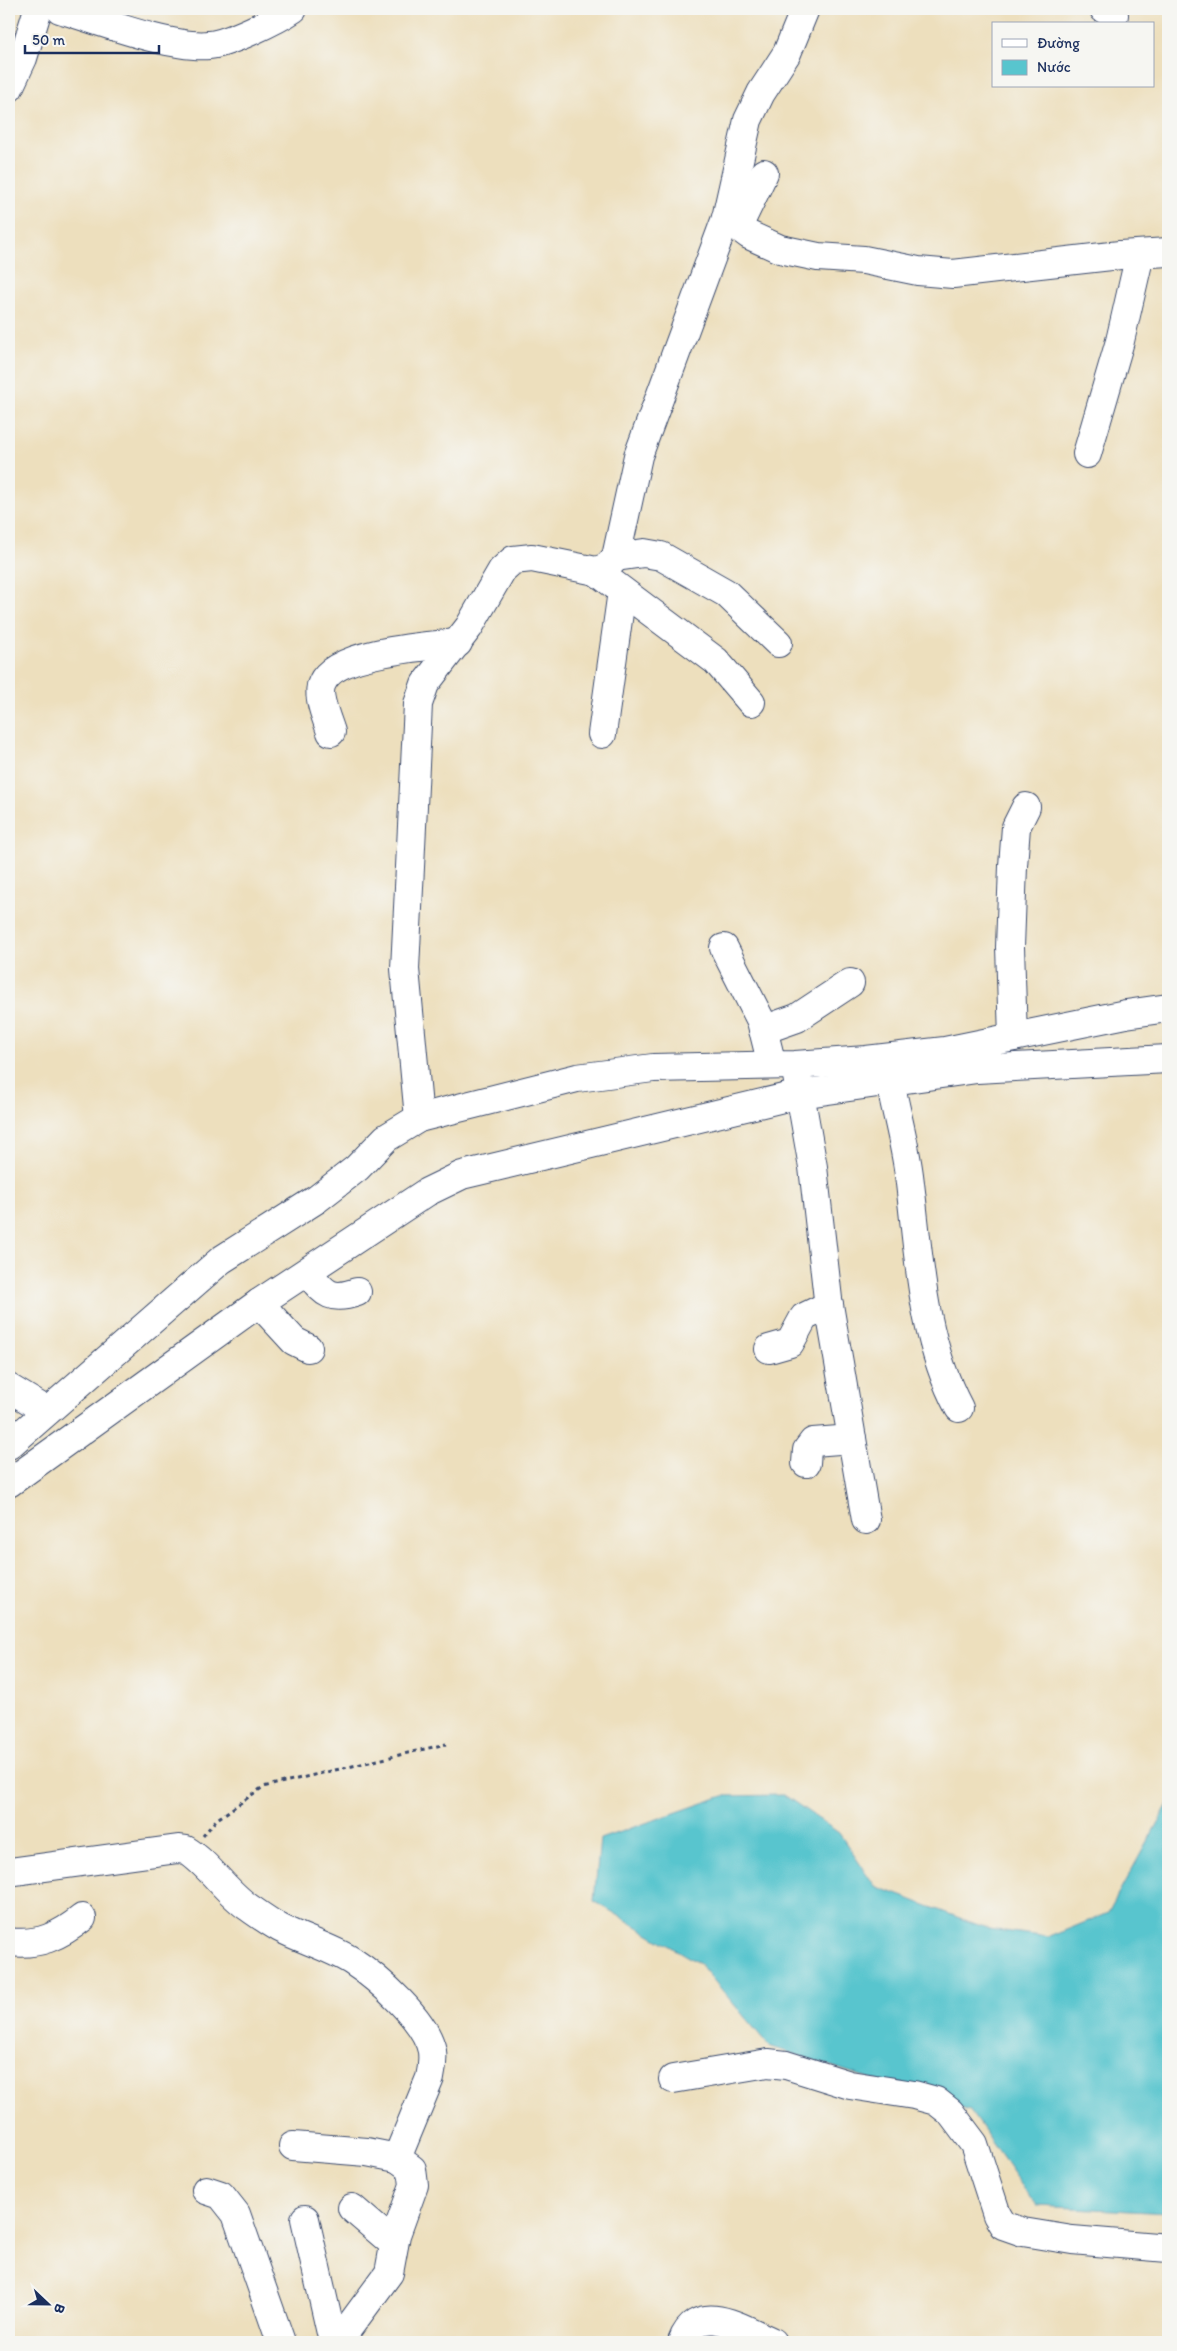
<svg xmlns="http://www.w3.org/2000/svg" width="1177" height="2351" font-family="Itim,sans-serif">
<rect width="100%" height="100%" fill="#f6f6f2"/>
<filter id="ink" filterUnits="userSpaceOnUse"><feTurbulence type="fractalNoise" baseFrequency=".02" numOctaves="2"/><feDisplacementMap in="SourceGraphic" scale="10" xChannelSelector="R" yChannelSelector="G"/><feConvolveMatrix kernelMatrix="1 2 1 2 8 2 1 2 1" color-interpolation-filters="sRGB"/></filter>
<filter id="wash" filterUnits="userSpaceOnUse"><feTurbulence type="fractalNoise" baseFrequency=".0096" numOctaves="4" result="noise"/><feDisplacementMap in="SourceGraphic" scale="20" xChannelSelector="R" yChannelSelector="G"/><feGaussianBlur stdDeviation="1.12" result="paint"/><feColorMatrix in="noise" values="0 0 0 0 0 0 0 0 0 0 0 0 0 0 0 0 0 1.4 0 .05"/><feComposite in="paint" operator="in"/></filter>
<g filter="url(#wash)">
<rect width="100%" height="100%" fill="#eddfbd"/>
<polygon fill="#58c5ce" stroke="#3a7a96" points="784,1795 839,1833 875,1886 989,1929 1049,1937 1108,1913 1168,1804 1168,2213 1037,2206 970,2111 769,2046 700,1964 594,1901 600,1839 723,1796"/>
</g>
<g filter="url(#ink)">
<g fill="none" stroke-linecap="round" stroke-linejoin="round">
<g stroke="#3a496c" stroke-width="30">
<g id="minor">
<path d="M60,9C97,20 172,49 209,45C227,44 277,20 293,9"/>
<polyline points="1104,9 1114,15"/>
<polyline points="9,88 23,58 38,9"/>
<polyline points="726,218 749,235 780,249 818,257 864,260 918,271 953,274 1120,255 1168,252"/>
<polyline points="738,227 764,173"/>
<polyline points="1087,454 1120,341 1140,254"/>
<polyline points="616,557 644,553 661,556 726,593 778,643"/>
<polyline points="596,571 716,661 751,702"/>
<path d="M331,732C327,719 316,695 322,683C335,652 428,646 458,643"/>
<polyline points="602,734 622,591"/>
<polyline points="724,948 761,1021 772,1065"/>
<polyline points="763,1030 797,1018 850,983"/>
<polyline points="1013,1037 1010,947 1013,866 1016,827 1026,807"/>
<polyline points="797,1076 813,1167 828,1299 866,1520"/>
<path d="M890,1081C896,1112 905,1144 909,1175C919,1254 921,1337 959,1408"/>
<polyline points="419,1118 405,969 418,704 425,684 469,627 502,570 513,560 532,558 596,571 607,567 616,557 638,456 726,218 748,120 761,93 787,53 805,9"/>
<path d="M307,1272C324,1292 329,1302 357,1292"/>
<polyline points="259,1303 294,1341 308,1348"/>
<polyline points="769,1349 790,1343 804,1317 829,1305"/>
<polyline points="9,1388 47,1411"/>
<polyline points="9,1445 221,1260 317,1199 357,1168 386,1138 419,1118 577,1078 653,1068 795,1065 866,1060 945,1051 1126,1014 1168,1008"/>
<polyline points="806,1463 807,1450 813,1442 852,1439"/>
<polyline points="9,1483 259,1303 427,1192 462,1175 800,1094 977,1069 1168,1059"/>
<path d="M9,1872L178,1849L186,1850C209,1864 225,1891 248,1907C258,1914 269,1922 280,1928C303,1940 330,1947 352,1961C378,1978 426,2020 432,2051C433,2060 432,2069 430,2078L397,2158L367,2152L293,2146"/>
<path d="M9,1942C38,1946 60,1936 82,1918"/>
<polyline points="673,2079 768,2063 786,2065 850,2085 914,2095 936,2101 950,2112 974,2144 997,2215 1003,2225 1023,2232 1072,2240 1168,2248"/>
<polyline points="206,2190 221,2195 236,2214 281,2342"/>
<polyline points="352,2208 394,2244"/>
<polyline points="305,2219 333,2342"/>
<polyline points="338,2342 389,2273 396,2235 414,2185 412,2169 397,2158"/>
<path d="M682,2342C698,2298 744,2330 773,2342"/>
</g>
</g>
<polyline stroke="#3a496c" stroke-width="3" stroke-dasharray="4 4" stroke-linecap="butt" points="203,1836 216,1820 263,1787 446,1744"/>
<use href="#minor" stroke="#fff" stroke-width="28"/>
</g>
</g>
<rect width="1177" height="2351" fill="none" stroke="#f6f6f2" stroke-width="30"/>
<rect x="992" y="22" width="162" height="65" fill="#f6f6f2" stroke="#9ea6b7"/>
<rect x="1002" y="39" width="25" height="8" fill="#ffffff" stroke="#9ea6b7"/>
<text x="1037" y="48" font-size="15" fill="#1b2f5e">Đường</text>
<rect x="1002" y="60" width="25" height="15" fill="#58c5ce" stroke="#9ea6b7"/>
<text x="1037" y="72" font-size="15" fill="#1b2f5e">Nước</text>
<g transform="translate(48 2304) rotate(112)" stroke="#f6f6f2" stroke-width="4" paint-order="stroke">
<path d="M0-4L9 19L0 12L-9 19Z" fill="#1b2f5e"/>
<text y="-8" font-size="14" font-weight="bold" text-anchor="middle" fill="#1b2f5e">B</text>
</g>
<path d="M25 45v8h134v-8" fill="none" stroke="#1b2f5e" stroke-width="2.5"/>
<text x="32" y="45" font-size="15" fill="#1b2f5e" stroke="#f6f6f2" stroke-width="4" paint-order="stroke">50 m</text>
</svg>
